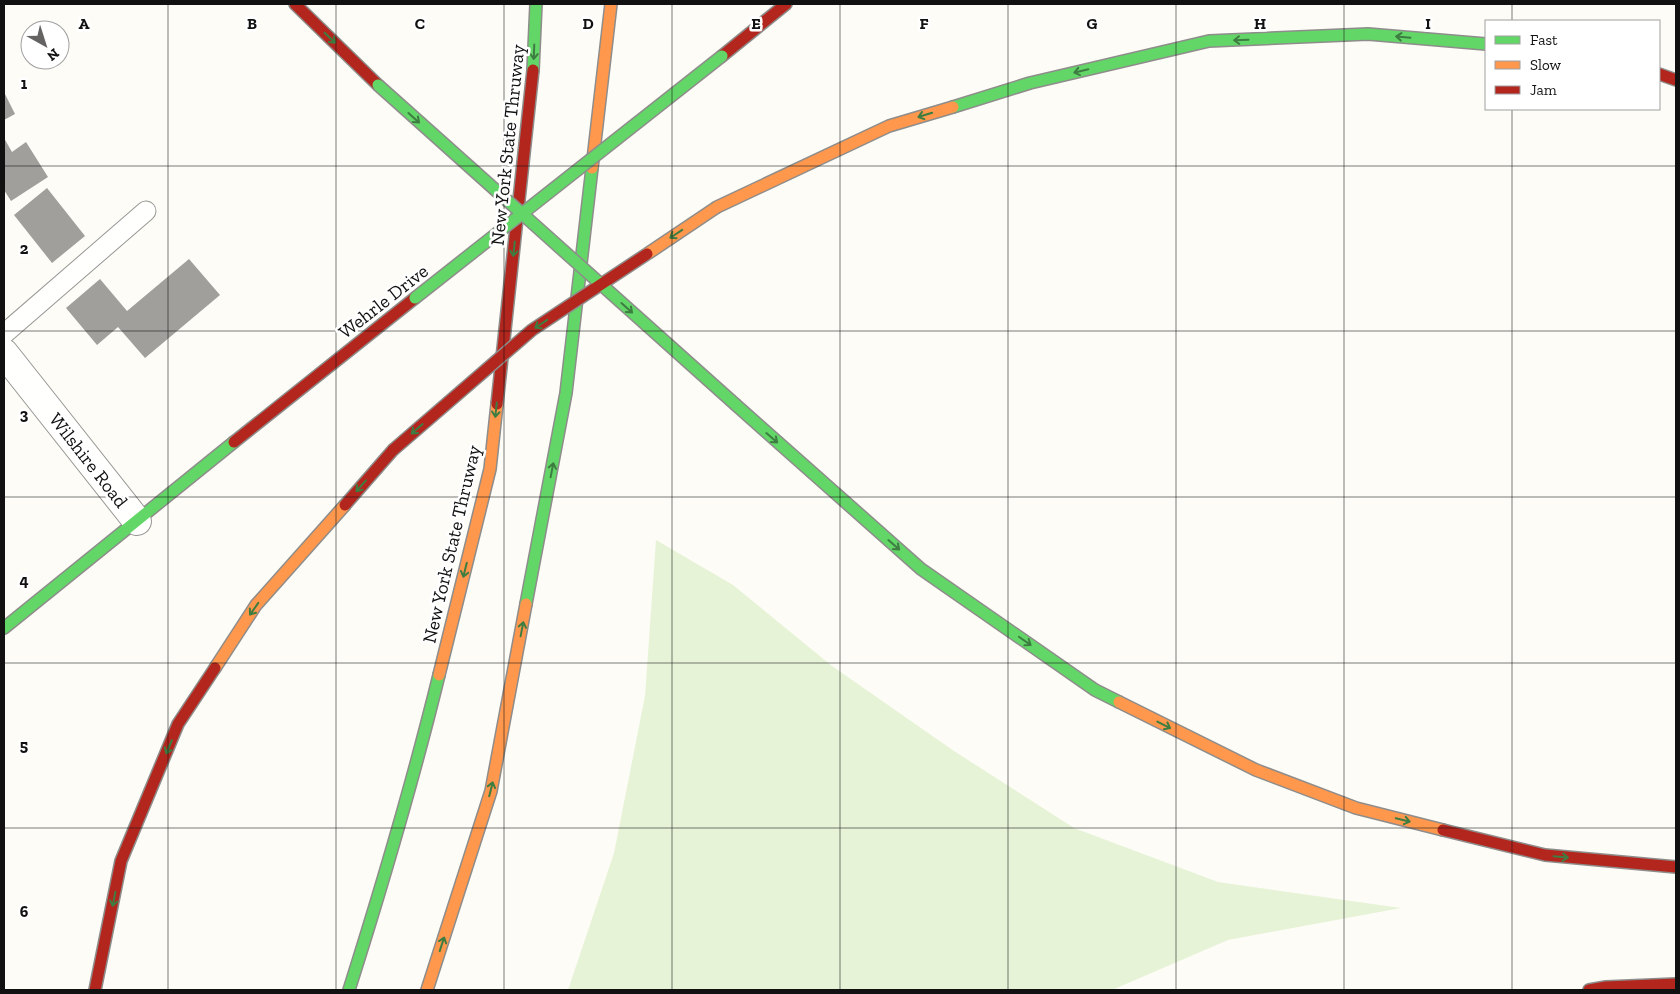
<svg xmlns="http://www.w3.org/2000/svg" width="1680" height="994" font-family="'Zilla Slab',serif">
<rect width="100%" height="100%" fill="#fdfcf7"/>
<polygon fill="#e7f3d7" points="656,540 733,585 832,666 954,751 1074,828 1218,882 1401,908 1228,940 1112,990 568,990 614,853 645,696"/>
<g fill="#a19f9c">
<polygon points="4,92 15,114 4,120"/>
<polygon points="4,138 12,152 26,142 48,177 11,201 4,190"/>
<polygon points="47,188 85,236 52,263 14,215"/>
<polygon points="189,259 220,295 145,358 118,327 97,345 66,308 100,279 127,311"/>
</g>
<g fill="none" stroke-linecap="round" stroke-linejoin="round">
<g stroke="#979795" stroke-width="21">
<polyline id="lane" points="4,334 146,211"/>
</g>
<g stroke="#979795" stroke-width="30">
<polyline id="street" points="4,353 137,521"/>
</g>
<g stroke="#8e8d8b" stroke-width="14">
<g id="fast">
<polyline points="533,70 536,4"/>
<polyline points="953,107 1030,83 1209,41 1368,34 1486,44"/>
<polyline points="736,405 921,569 1095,690 1119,702"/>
<polyline points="526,604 566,393 592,168"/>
<polyline points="4,628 234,442"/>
<path d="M349,990C382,886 413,781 439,675"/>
</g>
</g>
<g stroke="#8e8d8b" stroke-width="14">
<g id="slow">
<polyline points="592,168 611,4"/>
<polyline points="717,207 889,126 953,107"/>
<polyline points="215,668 256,605 345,505"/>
<polyline points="439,675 490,469 497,404"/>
<polyline points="1119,702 1256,770 1356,808 1443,830"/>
<polyline points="427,990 491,791 526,604"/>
</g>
</g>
<g stroke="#8e8d8b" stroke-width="14">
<g id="jam">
<polyline points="295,4 378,85"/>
<polyline points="722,56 786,4"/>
<polyline points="1659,74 1676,80"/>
<polyline points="497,404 533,70"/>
<polyline points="234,442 415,298"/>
<polyline points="345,505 393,450"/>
<polyline points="1443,830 1545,855 1676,867"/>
<polyline points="95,990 121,861 178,724 215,668"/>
<polyline points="1589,990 1606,987 1676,984"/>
</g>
</g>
<use href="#lane" stroke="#fffffe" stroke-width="19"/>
<use href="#street" stroke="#fffffe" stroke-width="28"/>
<use href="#fast" stroke="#63d668" stroke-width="11"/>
<use href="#slow" stroke="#ff974d" stroke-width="11"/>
<use href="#jam" stroke="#b3261e" stroke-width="11"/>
<g stroke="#8e8d8b" stroke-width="14" stroke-linecap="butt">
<g id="fast-bridge">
<polyline points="378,85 736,405"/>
<polyline points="415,298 722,56"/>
</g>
</g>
<g stroke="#8e8d8b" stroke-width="14" stroke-linecap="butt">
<polyline id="slow-bridge" points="647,254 717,207"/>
</g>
<g stroke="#8e8d8b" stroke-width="14" stroke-linecap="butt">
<polyline id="jam-bridge" points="393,450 532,330 647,254"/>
</g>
<use href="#fast-bridge" stroke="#63d668" stroke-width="11"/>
<use href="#slow-bridge" stroke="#ff974d" stroke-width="11"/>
<use href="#jam-bridge" stroke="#b3261e" stroke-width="11"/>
</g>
<defs><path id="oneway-shaft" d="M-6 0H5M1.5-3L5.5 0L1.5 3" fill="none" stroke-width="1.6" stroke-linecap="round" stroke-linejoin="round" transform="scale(1.25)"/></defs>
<g stroke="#3e7d41">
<use href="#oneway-shaft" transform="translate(1403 37) rotate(-175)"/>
<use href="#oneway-shaft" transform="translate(330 38) rotate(44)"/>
<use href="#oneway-shaft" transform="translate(1241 40) rotate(178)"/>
<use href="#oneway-shaft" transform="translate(534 52) rotate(92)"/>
<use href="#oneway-shaft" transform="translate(1081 71) rotate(167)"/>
<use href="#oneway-shaft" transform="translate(925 115) rotate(163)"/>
<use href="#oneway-shaft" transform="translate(414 118) rotate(42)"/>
<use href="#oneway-shaft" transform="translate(676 234) rotate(146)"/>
<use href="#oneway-shaft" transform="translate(514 249) rotate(96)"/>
<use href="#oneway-shaft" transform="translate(627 308) rotate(42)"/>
<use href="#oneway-shaft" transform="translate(541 324) rotate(146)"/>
<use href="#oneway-shaft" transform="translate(496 410) rotate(96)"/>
<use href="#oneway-shaft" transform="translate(417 429) rotate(139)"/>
<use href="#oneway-shaft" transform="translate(772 438) rotate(41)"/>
<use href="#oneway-shaft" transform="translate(552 470) rotate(-79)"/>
<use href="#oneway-shaft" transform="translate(361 486) rotate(131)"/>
<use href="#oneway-shaft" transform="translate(894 545) rotate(41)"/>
<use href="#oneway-shaft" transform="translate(465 570) rotate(104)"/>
<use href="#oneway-shaft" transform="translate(254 609) rotate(125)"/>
<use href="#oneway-shaft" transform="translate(522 629) rotate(-79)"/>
<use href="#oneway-shaft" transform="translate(1025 641) rotate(35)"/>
<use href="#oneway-shaft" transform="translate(1164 725) rotate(27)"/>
<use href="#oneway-shaft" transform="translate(169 747) rotate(113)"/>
<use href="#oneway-shaft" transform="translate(491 789) rotate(-76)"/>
<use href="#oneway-shaft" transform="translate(1403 820) rotate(14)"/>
<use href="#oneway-shaft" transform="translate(1561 857) rotate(5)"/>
<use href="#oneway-shaft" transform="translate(114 899) rotate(101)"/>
<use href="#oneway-shaft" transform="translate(442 944) rotate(-72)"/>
</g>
<path fill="none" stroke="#111" stroke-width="1" stroke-opacity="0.55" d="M168,4V990M336,4V990M504,4V990M672,4V990M840,4V990M1008,4V990M1176,4V990M1344,4V990M1512,4V21M1512,109V990M4,166H1676M4,331H1676M4,497H1676M4,663H1676M4,828H1676"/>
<g text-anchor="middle" stroke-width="5" stroke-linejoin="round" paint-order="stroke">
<g font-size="19" fill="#111" stroke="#fff">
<text transform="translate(507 145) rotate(-84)" y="7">New York State Thruway</text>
<text transform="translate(383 301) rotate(-38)" y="7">Wehrle Drive</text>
<text transform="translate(89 460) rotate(52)" y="7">Wilshire Road</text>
<text transform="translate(451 544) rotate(-77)" y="7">New York State Thruway</text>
</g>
</g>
<g font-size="16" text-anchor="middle" font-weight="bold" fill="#111" stroke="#fff" stroke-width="5" stroke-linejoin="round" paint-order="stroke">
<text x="84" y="29">A</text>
<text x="252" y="29">B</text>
<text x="420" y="29">C</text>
<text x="588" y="29">D</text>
<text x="756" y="29">E</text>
<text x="924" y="29">F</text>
<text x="1092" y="29">G</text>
<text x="1260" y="29">H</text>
<text x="1428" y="29">I</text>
<text x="24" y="89">1</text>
<text x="24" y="254">2</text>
<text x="24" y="420">3</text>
<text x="24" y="586">4</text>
<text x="24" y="751">5</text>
<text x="24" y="917">6</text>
</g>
<rect width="1680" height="994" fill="none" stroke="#111111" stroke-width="10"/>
<rect x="1485" y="20" width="175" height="90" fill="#ffffff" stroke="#a0a0a0"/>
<rect x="1495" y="36" width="25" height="8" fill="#63d668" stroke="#a0a0a0"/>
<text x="1530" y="45" font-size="15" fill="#111111">Fast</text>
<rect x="1495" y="61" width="25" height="8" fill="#ff974d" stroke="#a0a0a0"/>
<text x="1530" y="70" font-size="15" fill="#111111">Slow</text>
<rect x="1495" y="86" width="25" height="8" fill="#b3261e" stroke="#a0a0a0"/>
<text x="1530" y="95" font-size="15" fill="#111111">Jam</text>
<g transform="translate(45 45) rotate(141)"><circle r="24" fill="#ffffff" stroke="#a0a0a0"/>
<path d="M0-4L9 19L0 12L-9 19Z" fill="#646362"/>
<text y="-8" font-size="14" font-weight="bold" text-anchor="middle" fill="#111111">N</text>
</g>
</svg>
